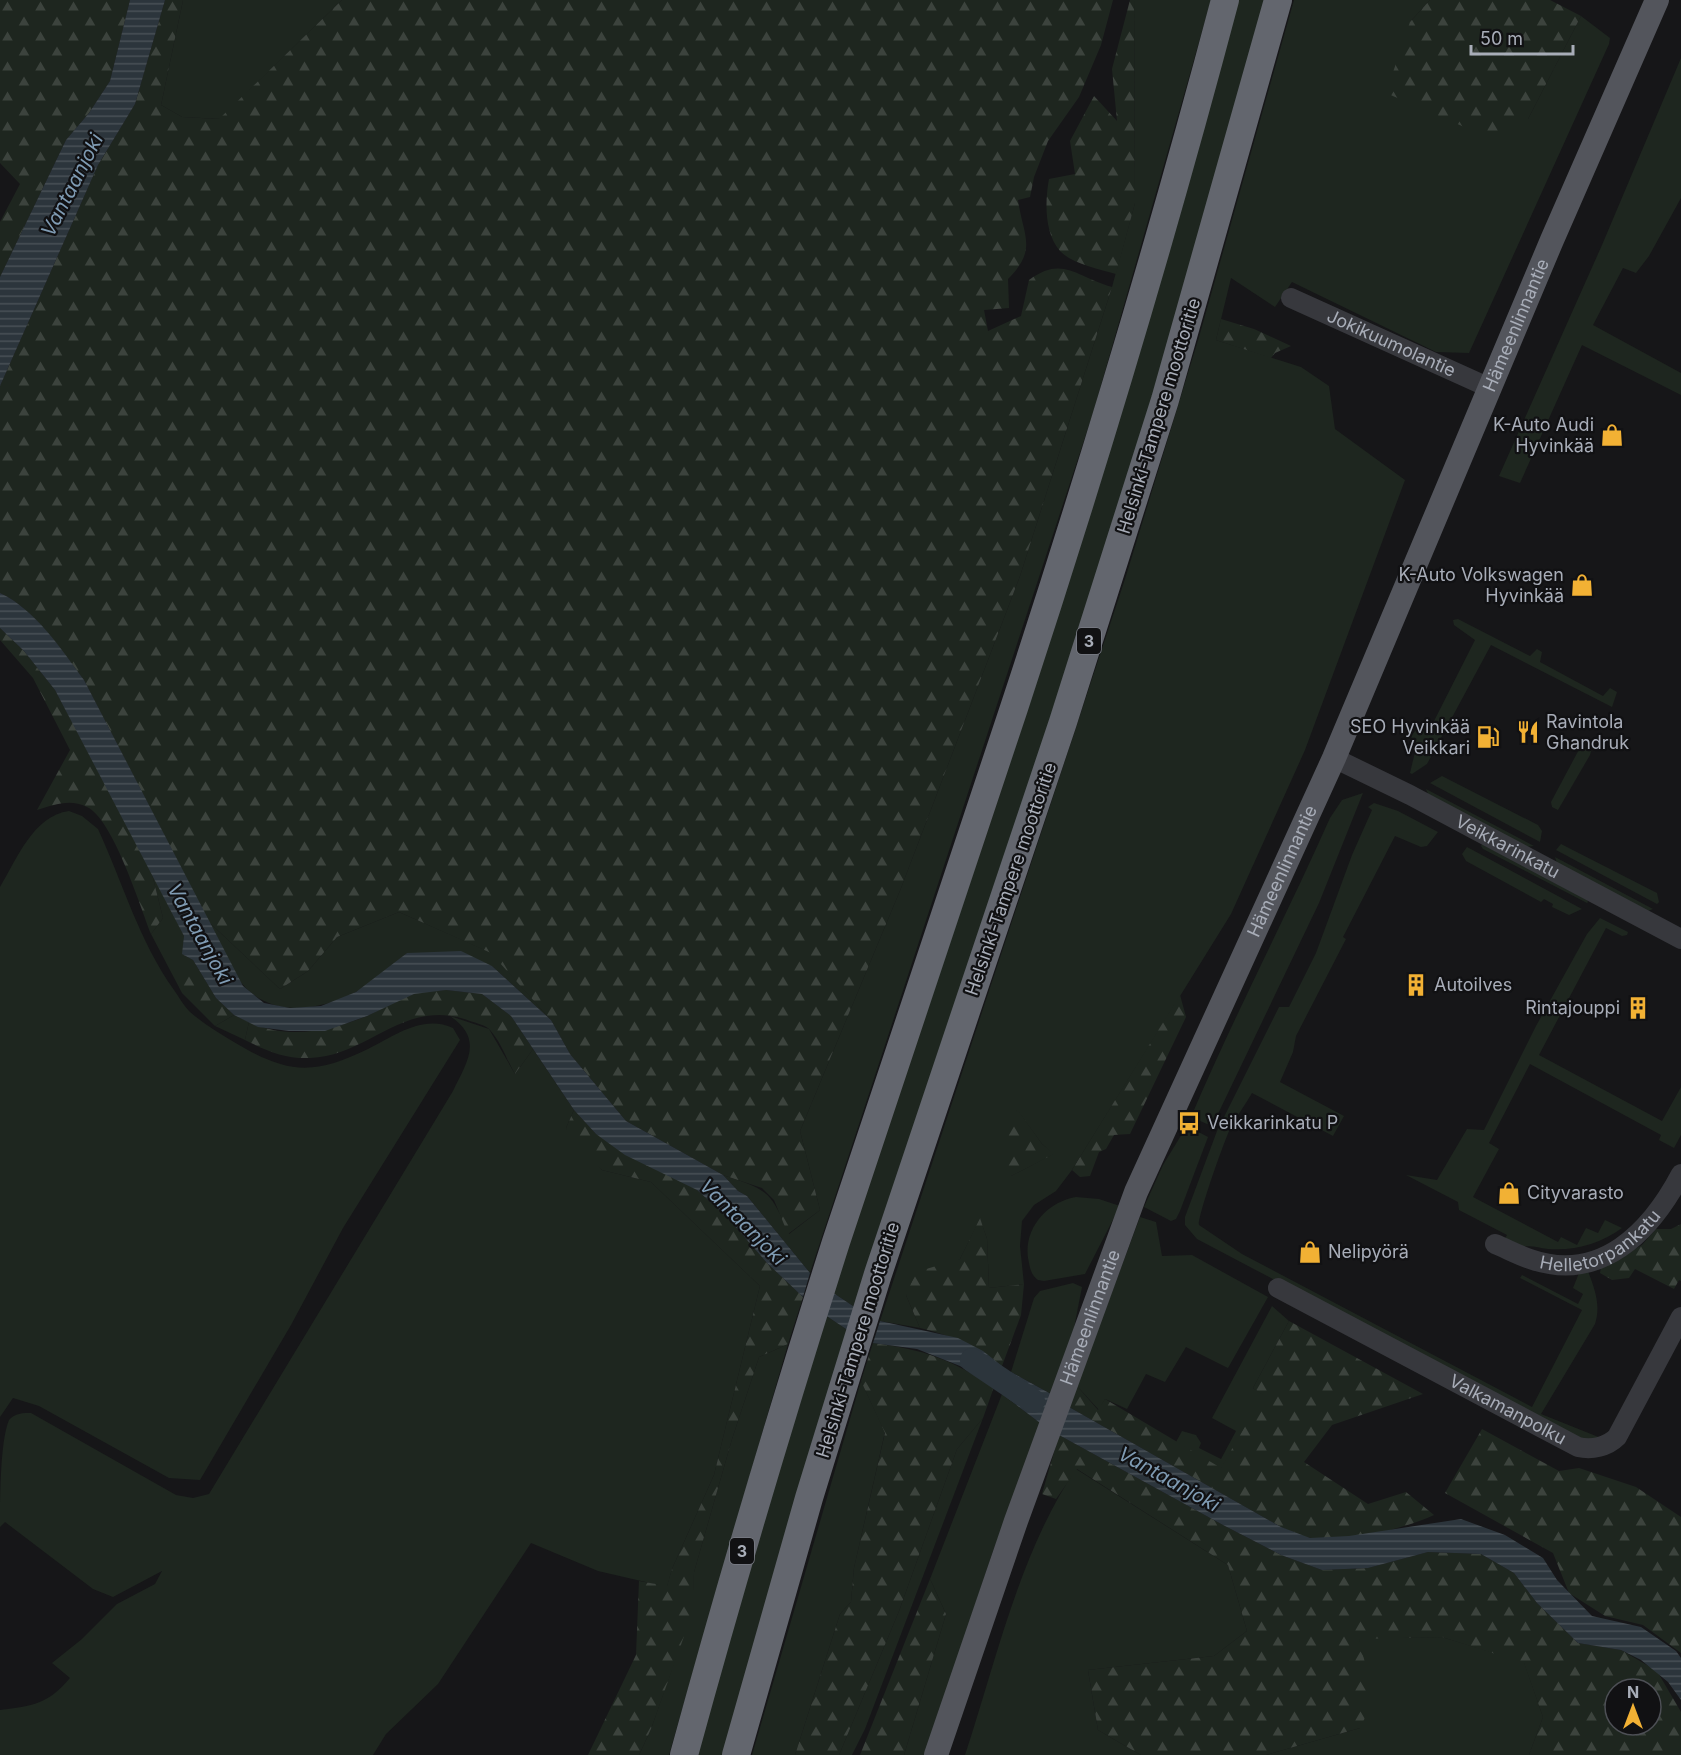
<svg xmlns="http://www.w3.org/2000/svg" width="1681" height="1755" font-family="Inter,sans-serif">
<defs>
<pattern id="forest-firs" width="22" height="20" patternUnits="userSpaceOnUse" patternTransform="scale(1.5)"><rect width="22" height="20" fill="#1e261f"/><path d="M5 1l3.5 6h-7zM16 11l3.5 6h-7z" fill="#3c433d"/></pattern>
<pattern id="water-rules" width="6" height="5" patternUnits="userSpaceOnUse" patternTransform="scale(1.5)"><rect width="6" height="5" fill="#2c353c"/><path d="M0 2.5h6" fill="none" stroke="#485056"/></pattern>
</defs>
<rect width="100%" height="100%" fill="#161618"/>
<g fill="#1e261f" fill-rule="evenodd">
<polygon points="183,0 342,0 220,119 182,117 161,105"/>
<path d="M1134,0H1211L1094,410L810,1273L747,1196L738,1191L723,1175C768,1190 770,1190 789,1234L820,1210L800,1131L901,888L1020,576L1112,287L1135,203Z"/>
<polygon points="1238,0 1267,0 1130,476 856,1308 832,1292"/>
<path d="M1294,0H1430L1410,22L1528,119L1581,16L1610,38L1609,44L1469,353L1436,352L1292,282L1275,307L1231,278L1216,340L1301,367L1329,386L1335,429L1405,480L1305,750L1231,914L1072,1170L1056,1191L1034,1205L1022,1221L1020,1246L1024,1284L989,1288L987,1239L980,1219L960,1259L906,1295L920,1328L880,1321L1126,576L1199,337ZM1017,1110L1042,1144L1053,1154L1011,1176Z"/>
<polygon points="1681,58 1681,198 1649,256 1636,273 1623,268 1593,325 1681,373 1681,395 1582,345 1520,483 1499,476 1602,245"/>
<polygon points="1458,619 1530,656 1537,649 1542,652 1540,662 1603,696 1610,688 1617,692 1612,707 1491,645 1427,764 1412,774 1410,773 1415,752 1411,736 1417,729 1432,725 1475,640 1454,625 1453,620"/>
<polygon points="1588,739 1593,744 1590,755 1558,810 1552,807 1551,802 1583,742"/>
<polygon points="1442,776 1538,825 1542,831 1540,842 1430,783"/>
<polygon points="1426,789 1534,846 1526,847 1428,794"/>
<path d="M1363,793L1319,903L1217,1116L1213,1123L1207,1124L1191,1117C1234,1016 1285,919 1330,818L1342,800Z"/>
<path d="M1374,803L1398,811L1438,832L1427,846L1421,847L1395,836L1343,937L1346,939L1296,1036L1293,1052L1280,1082L1344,1116L1333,1136L1252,1093C1246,1104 1238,1114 1232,1125C1226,1135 1197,1218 1199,1225L1242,1254L1532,1407L1582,1310L1520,1278L1522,1275L1578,1304L1583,1294L1573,1288L1579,1273L1588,1271C1595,1290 1601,1305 1595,1324L1541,1414L1601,1438L1587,1445L1197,1239L1185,1225V1217L1217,1131L1279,1007H1289L1316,953L1352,855L1372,810L1368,807Z"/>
<path d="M69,811L82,816L98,829C123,883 139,941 174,990C179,997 184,1006 190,1012C205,1025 222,1035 239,1045C290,1075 316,1074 368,1049C394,1036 423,1014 453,1028L460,1040L343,1228L291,1325L200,1480L169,1478L39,1406L13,1398L0,1417V887C17,859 33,816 69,811Z"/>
<polygon points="1482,844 1587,900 1588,902 1587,903 1483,849 1481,846"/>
<polygon points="1561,844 1657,893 1659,902 1657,904 1556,850"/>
<polygon points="1467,847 1582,909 1569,915 1552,907 1553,904 1544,899 1541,902 1466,861 1462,854"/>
<polygon points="1555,857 1653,909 1648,911 1557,863"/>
<polygon points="150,866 184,936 182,993 151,934 163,918"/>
<path d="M399,912L492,953L551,1020L492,966L407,953C391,966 374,982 356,992C321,1010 274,1018 245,987C229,970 219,943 209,922L280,989L308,971L337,937Z"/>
<path d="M1600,918L1628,932L1627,935L1622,936L1606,928L1539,1055L1662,1121L1681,1087V1135L1674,1148L1659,1140L1661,1135L1530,1064L1489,1143L1499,1149L1473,1197L1558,1242L1561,1237L1577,1245L1586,1228L1598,1233L1605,1220L1622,1228C1600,1244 1575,1251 1548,1249C1537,1248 1530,1244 1520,1248L1504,1240L1507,1235L1459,1210L1458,1202L1406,1175L1437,1180L1467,1129L1484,1130L1536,1026L1587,934Z"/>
<polygon points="234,1015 249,1022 245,1040 215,1026"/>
<path d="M450,1016L489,1029L515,1074L533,1049L574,1110L566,1128L602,1170L651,1182L760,1286L714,1475L672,1569L667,1587L598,1571L531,1543L438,1684L386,1734L373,1755H0V1710C33,1706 48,1704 70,1678L52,1663L82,1639L117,1604L155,1584L162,1571L113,1597L93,1589L5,1522L0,1527C0,1500 0,1441 9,1420C15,1413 23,1413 31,1413L176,1495L193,1498L209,1494L453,1091C467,1062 484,1039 450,1016Z"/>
<polygon points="1191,1128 1208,1137 1180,1211 1176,1219 1171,1221 1144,1207 1163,1165 1185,1129"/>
<path d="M1076,1197L1099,1199L1120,1206L1085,1274L1044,1281L1038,1280C1030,1274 1030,1267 1028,1258C1024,1228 1047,1202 1076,1197Z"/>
<polygon points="1140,1217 1156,1222 1162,1256 1192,1255 1268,1297 1228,1368 1186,1347 1165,1382 1146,1374 1127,1409 1105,1399 1099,1410 1077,1386"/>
<polygon points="1073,1283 1082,1287 1074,1328 1051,1394 1011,1372 1034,1298 1040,1291"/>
<polygon points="1272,1306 1289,1321 1253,1388 1264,1395 1221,1469 1176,1442 1182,1431 1196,1435 1201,1443 1199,1448 1221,1459 1236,1431 1212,1418"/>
<polygon points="825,1315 849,1331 724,1755 695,1755"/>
<polygon points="788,1344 669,1755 639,1755 651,1729 692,1611 694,1572 732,1439 759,1357"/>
<polygon points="861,1381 885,1432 854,1568 851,1602 840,1614 795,1755 752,1755"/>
<polygon points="1002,1394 1040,1423 992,1554 925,1755 904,1755 946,1614 930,1579"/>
<polygon points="983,1418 865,1729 852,1755 839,1755 899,1611 957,1449"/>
<path d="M1076,1469L1228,1565L1247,1631L1214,1656L1088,1670L1098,1730L1141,1755H965C996,1661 1020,1551 1076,1469Z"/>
<polygon points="1442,1637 1524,1662 1543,1717 1529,1755 1266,1755 1360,1728 1359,1638"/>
</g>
<g fill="url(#forest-firs)" fill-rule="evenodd">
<polygon points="0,0 130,0 110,81 89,113 66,140 0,277 0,222 20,184 0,163"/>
<path d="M165,0H183L161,105L182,117L219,119L342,0H1113L1101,45L1079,97L1048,141L1034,177L1030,197L1018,200C1023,236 1038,249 1008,279L1009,308L984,310L988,331L1021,316L1029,280C1063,255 1076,277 1112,287L1020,576L901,888L800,1131L820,1210L788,1234L774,1200L762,1188L723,1175L626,1121L570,1054L551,1020L491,953L399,912L337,937L308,971L280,989L209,922L84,680C61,650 35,609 0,593V386L98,165L135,104Z"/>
<path d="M1130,0H1134L1135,203L1116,274C1099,269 1072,264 1060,251C1044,232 1045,201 1049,179L1075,174L1070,141L1094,96L1117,121L1112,69Z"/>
<polygon points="1430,0 1550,0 1581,16 1528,119 1499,138 1485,136 1386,93 1410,22"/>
<polygon points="1221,319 1254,329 1291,346 1275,353 1271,358 1216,340"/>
<path d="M0,628L24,651L55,690L150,866L163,918L151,934C140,906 113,819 87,807C70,798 53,805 37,810L70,750L33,678L0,640Z"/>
<polygon points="182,954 193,960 216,998 234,1015 215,1026 182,993"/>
<path d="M446,990L482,994L511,1016L533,1049L515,1074C507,1060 501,1042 490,1030C486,1025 476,1023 470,1021C406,996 369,1056 310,1058C286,1059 267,1051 245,1040L249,1022C286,1040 331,1031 367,1016C382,1009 398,998 414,994C424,991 436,991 446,990Z"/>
<polygon points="1180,995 1186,1017 1130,1134 1114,1135 1106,1149 1099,1152 1090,1176 1080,1177 1072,1170"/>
<polygon points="1017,1109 1042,1144 1054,1154 1011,1176 1002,1155"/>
<polygon points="574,1110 596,1134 697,1190 726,1216 767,1263 803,1297 788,1344 759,1357 732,1439 694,1572 693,1611 651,1729 639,1755 588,1755 636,1655 639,1581 667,1586 672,1569 714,1475 760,1286 651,1182 602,1170 573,1142 566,1128"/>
<path d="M980,1218L987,1239L989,1288L1024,1284L1021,1315L1002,1366C976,1345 952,1336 920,1328L906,1295L916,1272L960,1259Z"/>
<polygon points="1681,1224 1681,1281 1679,1280 1674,1289 1635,1269 1629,1278 1612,1280 1600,1273 1601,1268 1642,1245 1656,1229 1671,1229"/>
<path d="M1289,1321L1423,1394L1332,1425L1304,1462L1368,1504L1406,1492L1434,1515C1401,1530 1348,1542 1311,1538C1301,1537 1290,1531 1281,1527L1069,1407L1077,1386L1098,1410L1105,1399L1221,1468L1263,1395L1253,1388Z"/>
<path d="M873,1343C926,1350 949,1359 994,1387L983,1418L957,1449L899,1611L839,1755H795L840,1614L851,1602L854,1568L885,1433L861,1381Z"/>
<polygon points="1482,1429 1559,1471 1579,1468 1636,1487 1681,1517 1681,1653 1643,1625 1605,1616 1569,1593 1553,1553 1445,1493"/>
<path d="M1059,1435L1223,1525L1281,1555L1322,1570L1368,1568L1428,1552L1481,1554L1514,1573L1537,1603L1578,1643L1621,1650L1657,1671L1681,1712V1755H1529L1543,1717L1524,1663L1442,1637L1359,1639L1374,1699L1360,1728L1266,1755H1141L1098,1730L1088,1670L1214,1656L1247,1631L1228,1565L1077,1469L1056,1499L1042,1494ZM1615,1689H1651V1725H1615Z"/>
<polygon points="930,1579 946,1614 904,1755 860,1755"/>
</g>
<g fill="url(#water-rules)">
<polygon points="130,0 165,0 135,104 98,165 0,386 0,277 66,140 89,113 110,81"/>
<path d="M0,593C35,609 62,650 84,680L243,986L264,1003L290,1008L321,1006L356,992L407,953L461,951L492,966L551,1020L570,1054L626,1121L723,1175L738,1191L747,1196L810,1273L803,1297L767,1263L726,1216L697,1190L625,1155L596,1134L574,1110L511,1016L482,994L446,990L414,994L367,1016L325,1031H289L258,1027L234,1015L216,998L193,960L182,954L184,936L55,690L24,651L0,628Z"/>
<polygon points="832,1292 856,1308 849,1331 825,1315"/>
<polygon points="880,1321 958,1338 983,1351 1002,1366 994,1387 960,1366 917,1349 873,1343"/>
<polygon points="1011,1372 1051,1394 1040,1423 1002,1394"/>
<polygon points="1069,1407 1281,1527 1310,1538 1349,1536 1461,1519 1505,1535 1543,1558 1557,1580 1592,1616 1641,1627 1676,1651 1681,1658 1681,1700 1668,1682 1641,1660 1621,1650 1578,1643 1537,1603 1514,1573 1481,1554 1428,1552 1368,1568 1322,1570 1281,1555 1223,1525 1059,1435"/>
</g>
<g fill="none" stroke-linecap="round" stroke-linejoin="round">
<polyline stroke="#2c353c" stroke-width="24" points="972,1360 1033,1401"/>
<g stroke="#37383d" stroke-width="20">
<path id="s1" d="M1291,298L1490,388"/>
<path id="s2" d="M1334,758L1410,795L1681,939"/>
<path id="s3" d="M1495,1244C1507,1249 1518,1255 1530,1259C1601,1284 1651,1231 1681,1174"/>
<path id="s4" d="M1278,1288L1578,1447C1592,1450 1607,1447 1617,1437L1681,1317"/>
</g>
<path stroke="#53555c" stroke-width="24" id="s5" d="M936,1755L1016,1521L1136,1192L1334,758L1552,240L1657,0"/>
<g stroke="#63666e" stroke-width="28">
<path d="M684,1755C731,1583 782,1412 836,1242C894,1063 956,886 1014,708C1091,474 1162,238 1225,0"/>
<polyline points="736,1755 809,1498 878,1274 1063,722 1165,400 1278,0"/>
</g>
</g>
<defs>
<g id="shop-bare" transform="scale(1.8)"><path d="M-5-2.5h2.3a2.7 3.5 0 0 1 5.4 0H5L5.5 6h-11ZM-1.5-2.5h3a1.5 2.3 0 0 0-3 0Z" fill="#f2b134" stroke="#111113" stroke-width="2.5" paint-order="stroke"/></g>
<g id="restaurant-bare" transform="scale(1.8)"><path d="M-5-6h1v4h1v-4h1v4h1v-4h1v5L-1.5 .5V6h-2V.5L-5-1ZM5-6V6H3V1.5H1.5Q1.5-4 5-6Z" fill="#f2b134" stroke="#111113" stroke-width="2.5" paint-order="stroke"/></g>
<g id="fuel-bare" transform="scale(1.8)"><path d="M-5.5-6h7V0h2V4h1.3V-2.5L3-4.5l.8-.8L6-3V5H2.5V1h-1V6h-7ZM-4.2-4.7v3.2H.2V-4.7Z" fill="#f2b134" stroke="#111113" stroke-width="2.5" paint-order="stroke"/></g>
<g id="building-bare" transform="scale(1.8)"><path d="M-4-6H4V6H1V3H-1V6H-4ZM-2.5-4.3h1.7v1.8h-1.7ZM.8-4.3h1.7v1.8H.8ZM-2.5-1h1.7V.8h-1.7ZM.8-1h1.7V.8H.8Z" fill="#f2b134" stroke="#111113" stroke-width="2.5" paint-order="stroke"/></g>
<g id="bus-bare" transform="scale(1.8)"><path d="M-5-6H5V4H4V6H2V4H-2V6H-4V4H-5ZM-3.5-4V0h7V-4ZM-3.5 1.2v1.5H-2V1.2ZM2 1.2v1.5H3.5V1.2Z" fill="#f2b134" stroke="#111113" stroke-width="2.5" paint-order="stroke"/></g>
</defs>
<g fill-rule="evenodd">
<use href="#shop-bare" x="1612" y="435"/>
<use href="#shop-bare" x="1582" y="585"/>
<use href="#restaurant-bare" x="1528" y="732"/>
<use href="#fuel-bare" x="1488" y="737"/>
<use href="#building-bare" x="1416" y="985"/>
<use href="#building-bare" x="1638" y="1008"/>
<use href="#bus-bare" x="1189" y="1123"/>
<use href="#shop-bare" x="1509" y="1193"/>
<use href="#shop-bare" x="1310" y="1252"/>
</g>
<g text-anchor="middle" stroke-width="4.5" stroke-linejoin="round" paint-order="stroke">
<g fill="#111113" stroke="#7b7e86" stroke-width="1.5">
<rect x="1077" y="628" width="24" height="26" rx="4.5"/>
<rect x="730" y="1538" width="24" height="26" rx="4.5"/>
</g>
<g font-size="16" font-weight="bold" fill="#a8adb8">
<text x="1089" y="647">3</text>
<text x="742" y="1557">3</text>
</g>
<g font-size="18" fill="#a8adb8" stroke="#111113">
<text dy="6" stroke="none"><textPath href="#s5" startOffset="1544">Hämeenlinnantie</textPath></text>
<text dy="6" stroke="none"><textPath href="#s1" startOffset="110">Jokikuumolantie</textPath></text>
<text transform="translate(1159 416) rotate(-73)" y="6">Helsinki-Tampere moottoritie</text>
<text dy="6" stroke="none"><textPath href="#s2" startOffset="195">Veikkarinkatu</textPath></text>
<text dy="6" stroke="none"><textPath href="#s5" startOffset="950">Hämeenlinnantie</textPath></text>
<text transform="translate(1011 879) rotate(-71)" y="6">Helsinki-Tampere moottoritie</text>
<text dy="6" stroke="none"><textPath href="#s3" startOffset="116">Helletorpankatu</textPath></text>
<text dy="6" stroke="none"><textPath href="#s5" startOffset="464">Hämeenlinnantie</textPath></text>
<text transform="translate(858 1340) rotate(-73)" y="6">Helsinki-Tampere moottoritie</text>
<text dy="6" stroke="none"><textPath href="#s4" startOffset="260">Valkamanpolku</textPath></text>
</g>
<g font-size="18" fill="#a8adb8" stroke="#111113" text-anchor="start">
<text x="1594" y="431" text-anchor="end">K-Auto Audi<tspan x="1594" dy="21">Hyvinkää</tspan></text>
<text x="1564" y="581" text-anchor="end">K-Auto Volkswagen<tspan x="1564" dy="21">Hyvinkää</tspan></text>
<text x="1546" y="728">Ravintola<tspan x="1546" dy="21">Ghandruk</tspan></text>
<text x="1470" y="733" text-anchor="end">SEO Hyvinkää<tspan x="1470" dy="21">Veikkari</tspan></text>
<text x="1434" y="991">Autoilves</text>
<text x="1620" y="1014" text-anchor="end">Rintajouppi</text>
<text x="1207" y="1129">Veikkarinkatu P</text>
<text x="1527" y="1199">Cityvarasto</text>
<text x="1328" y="1258">Nelipyörä</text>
</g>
<g font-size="20" font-style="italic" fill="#7f9bb3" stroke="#111113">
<text transform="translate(72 185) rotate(-63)" y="7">Vantaanjoki</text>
<text transform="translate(200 934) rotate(61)" y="7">Vantaanjoki</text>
<text transform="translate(743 1222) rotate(45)" y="7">Vantaanjoki</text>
<text transform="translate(1169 1479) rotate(29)" y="7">Vantaanjoki</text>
</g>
</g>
<g transform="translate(1633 1707)"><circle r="28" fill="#111113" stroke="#4d4f55" stroke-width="1.5"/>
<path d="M0-4.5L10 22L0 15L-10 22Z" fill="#f2b134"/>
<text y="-9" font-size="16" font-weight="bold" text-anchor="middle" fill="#a8adb8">N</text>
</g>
<path d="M1471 45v9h102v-9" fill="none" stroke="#a8adb8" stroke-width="3"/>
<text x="1480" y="45" font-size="18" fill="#a8adb8" stroke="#111113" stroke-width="4.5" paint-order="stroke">50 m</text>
</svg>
